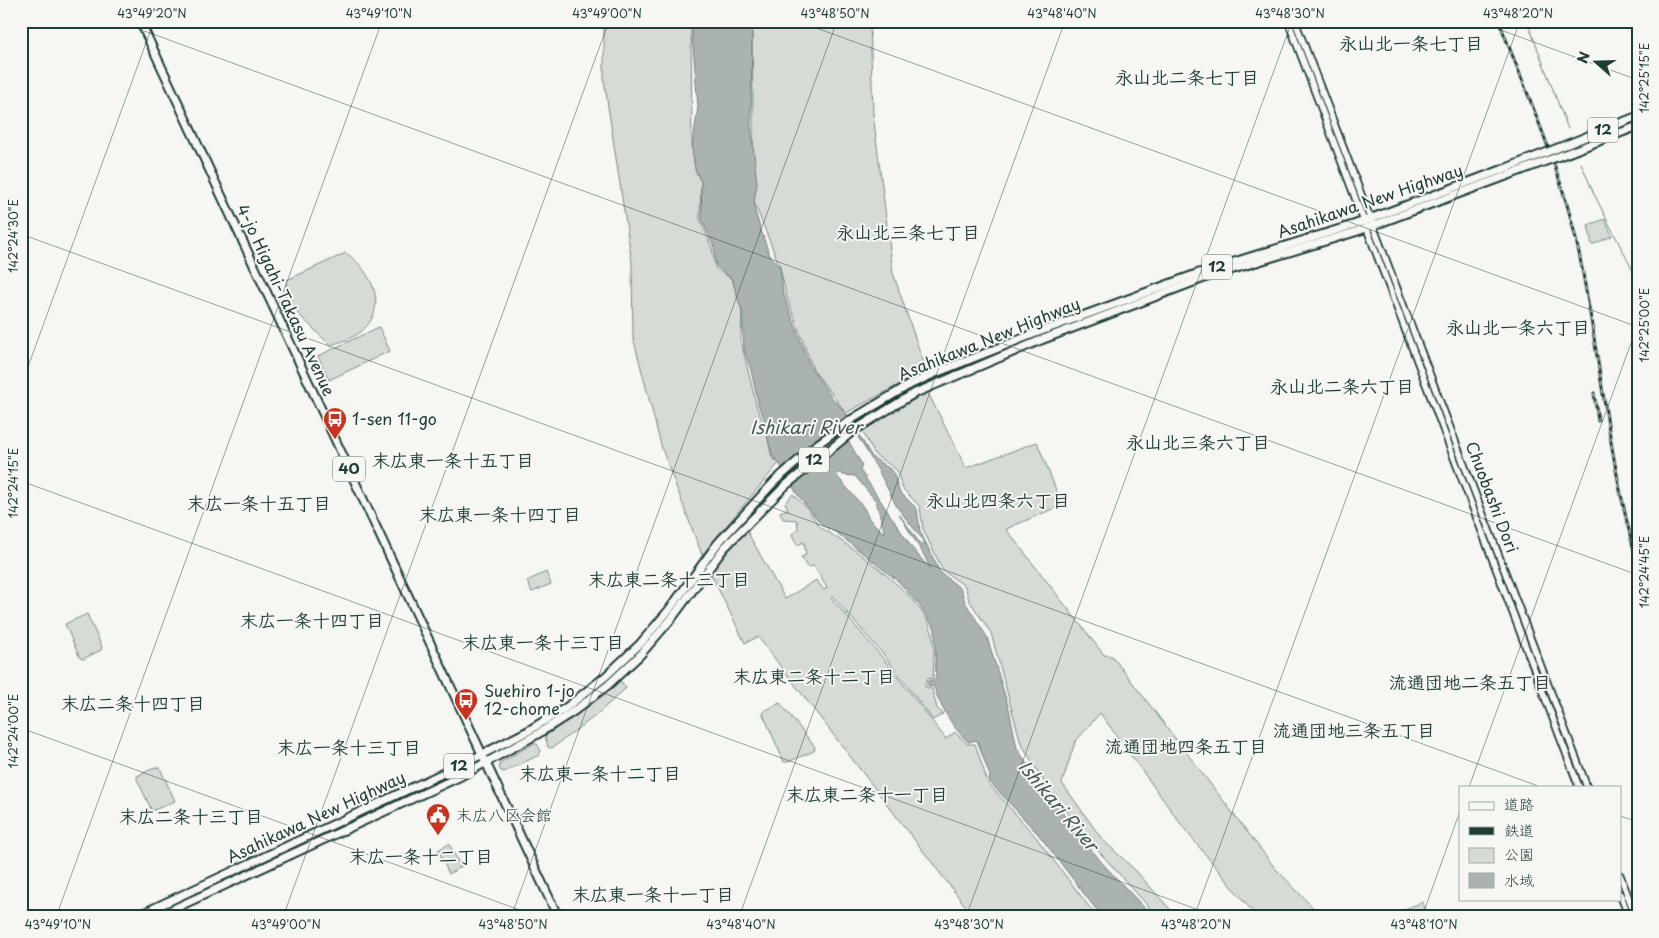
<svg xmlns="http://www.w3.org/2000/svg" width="1659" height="938" font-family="'Playpen Sans','Klee One',sans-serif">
<rect width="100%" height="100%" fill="#f6f6f2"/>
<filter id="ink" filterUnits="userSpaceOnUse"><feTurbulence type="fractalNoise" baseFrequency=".02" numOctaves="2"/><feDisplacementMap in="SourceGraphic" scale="10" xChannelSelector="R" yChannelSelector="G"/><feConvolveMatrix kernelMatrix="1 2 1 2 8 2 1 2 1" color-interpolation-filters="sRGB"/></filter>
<g filter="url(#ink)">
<g fill="#d6dbd6" stroke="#7a8c85">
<polygon points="604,21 691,21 692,148 695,169 701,182 700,219 712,248 715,268 732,279 742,311 741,341 757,408 765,426 772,458 779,463 702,555 662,449 633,337 632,263 604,80"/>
<polygon points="752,21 870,21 873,114 893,273 926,370 846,413 813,369 786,295 780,267 754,202"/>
<polygon points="1605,219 1612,236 1592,245 1588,225"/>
<path d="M346,253C372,271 391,309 359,333C351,339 340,342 330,345L283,299L287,280Z"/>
<polygon points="379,327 390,351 329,380 318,356"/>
<polygon points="928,393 966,468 1037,442 1062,505 1006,529 1104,655 1112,656 1275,868 1322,917 1257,917 1186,831 1100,713 1075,742 1062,783 1102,839 1136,871 1177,917 1158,917 1093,845 1046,785 1021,743 991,633 969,600 965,586 943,571 923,529 920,507 902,488 897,470 875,455 862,431 892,411"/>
<path d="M793,494C797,499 802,503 806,507C812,514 816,524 823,529C852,547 924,597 932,632C935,646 934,663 933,678L927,679L925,687L932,689L937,708L943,714L933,720L883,654L833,597L831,598L882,657L946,739L955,732L967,744H975L988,783L1035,836L1097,917H974L758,637L745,643L710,572L747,531L785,599L816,580L824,590L827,588L814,566L807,567L801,557L806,555L804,542L797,545L792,534L798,529L797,520L783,519L780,512L788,509L785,503Z"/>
<polygon points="546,572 551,584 532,592 527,581"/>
<polygon points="87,614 102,647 101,650 83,659 80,658 65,624"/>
<polygon points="619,679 626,688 594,717 552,748 548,747 545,736 582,711"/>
<polygon points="780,703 815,747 814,751 788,762 784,762 763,714 764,711"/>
<polygon points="533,744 537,744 541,751 539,755 504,772 501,771 499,767 501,762"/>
<polygon points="156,767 160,768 175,801 152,811 137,779 137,776"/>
<polygon points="449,844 461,867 449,874 438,850"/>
<polygon points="1423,902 1428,917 1384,917"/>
</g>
<path fill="#aab3ae" stroke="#72847d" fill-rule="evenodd" d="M691,21H752L751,126L757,184L754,202L756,215L769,254L780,267L783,293L810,366L832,398L846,413L872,457L893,471L899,491L917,509L920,531L940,572L961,589L965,602L987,637L1009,709L1017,748L1044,790L1103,864L1153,917H1102L1039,835L989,781L990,776L977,740L968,742C952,726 941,709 934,687L928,686V681L936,679L935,629L920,606L898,581L837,533L822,525L797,494L779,463L773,457L768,440L767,425L759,407L751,370L744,350L742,311L732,279L716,266L714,247L702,220L701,182L695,169L692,148L698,107ZM852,427L878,470L897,507L923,540L925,545H921L899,514L925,557L930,569L912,548L860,470L862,465L844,433L847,428ZM840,472L843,475L855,476L876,501L885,534L869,519L864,508L836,475Z"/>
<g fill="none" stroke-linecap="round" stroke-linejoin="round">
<g stroke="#72847d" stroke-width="1">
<polyline points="1527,21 1568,129"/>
<polyline points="1581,163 1594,194 1638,281"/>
</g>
<g stroke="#1f3d34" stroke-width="9">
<g id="secondary">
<polyline points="1288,21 1579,787"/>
<polyline points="1295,21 1587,787"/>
<polyline points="1620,875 1636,917"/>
<polyline points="1620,894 1629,917"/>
</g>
</g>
<g stroke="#1f3d34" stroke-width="11">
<g id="trunk">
<polyline points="140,21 558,917"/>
<polyline points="1568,144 1638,116"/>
<polyline points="1570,152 1638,126"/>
<polyline points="135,917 467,762 528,731 567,707 606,676 640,644 669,610 718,543 775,481 815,446 849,421 909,385 933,374 1036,333 1199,273 1356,224 1504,169"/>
<polyline points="156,917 461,776 536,735 574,711 608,685 640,655 672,618 724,548 785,486 853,431 913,394 1041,340 1204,278 1358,231 1506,176"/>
</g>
</g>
<use href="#secondary" stroke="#f6f6f2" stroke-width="5.5"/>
<use href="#trunk" stroke="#f6f6f2" stroke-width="7"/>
<g stroke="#1f3d34" stroke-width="3">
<g id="rail">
<path d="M1499,21C1528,97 1563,173 1579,253C1600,357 1609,462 1638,565"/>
<polyline points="1594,393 1598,421"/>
</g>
</g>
<use href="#rail" stroke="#f6f6f2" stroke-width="1" stroke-dasharray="4" stroke-linecap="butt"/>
<g stroke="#1f3d34" stroke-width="11" stroke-linecap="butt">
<g id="trunk-bridge">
<polyline points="1504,169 1568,144"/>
<polyline points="1506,176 1570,152"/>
</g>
</g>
<use href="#trunk-bridge" stroke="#f6f6f2" stroke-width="7"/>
</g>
</g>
<path fill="none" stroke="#1f3d34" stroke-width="1" stroke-opacity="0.45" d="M117,21L1638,575M797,21L1638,327M1476,21L1638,80M21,234L1541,787M21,386L154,21M21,481L1218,917M21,728L539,917M1469,787L1638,324M1620,816L1638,822M56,917L382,21M283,917L609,21M511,917L837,21M739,917L1065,21M966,917L1292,21M1194,917L1520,21M1422,917L1460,811"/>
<defs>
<g id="bus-pin" transform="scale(1.25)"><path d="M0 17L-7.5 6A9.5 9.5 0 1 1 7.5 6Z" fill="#c8321e" stroke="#f6f6f2"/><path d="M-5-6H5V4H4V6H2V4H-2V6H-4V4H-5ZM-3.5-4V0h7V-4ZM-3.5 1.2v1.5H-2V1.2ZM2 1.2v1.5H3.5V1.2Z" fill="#fff"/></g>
<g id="civic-pin" transform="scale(1.25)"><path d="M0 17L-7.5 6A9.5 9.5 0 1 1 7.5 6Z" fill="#c8321e" stroke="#f6f6f2"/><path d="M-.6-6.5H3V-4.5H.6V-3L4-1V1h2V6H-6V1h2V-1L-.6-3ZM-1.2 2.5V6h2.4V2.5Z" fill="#fff"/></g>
</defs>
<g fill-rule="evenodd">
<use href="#bus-pin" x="335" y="419"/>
<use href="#bus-pin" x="466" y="700"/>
<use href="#civic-pin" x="438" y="815"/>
</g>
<g text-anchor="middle" stroke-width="4" stroke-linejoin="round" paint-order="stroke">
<g fill="#f6f6f2" stroke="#60746d" stroke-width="1">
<rect x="1588" y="117.5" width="30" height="25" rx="4"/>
<rect x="1202" y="254.5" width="30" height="25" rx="4"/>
<rect x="799" y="447.5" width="30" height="25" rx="4"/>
<rect x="333" y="456.5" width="32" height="25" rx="4"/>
<rect x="444" y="753.5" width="30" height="25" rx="4"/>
</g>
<g font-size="15" font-weight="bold" fill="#1f3d34">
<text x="1603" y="135">12</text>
<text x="1217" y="272">12</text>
<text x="814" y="465">12</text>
<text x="349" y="474">40</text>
<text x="459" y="771">12</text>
</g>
<g font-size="16" fill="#1f3d34" stroke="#f6f6f2">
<text transform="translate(1370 201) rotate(-19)" y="6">Asahikawa New Highway</text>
<text transform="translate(286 300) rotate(65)" y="6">4-jo Higahi-Takasu Avenue</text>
<text transform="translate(989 339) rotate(-22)" y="6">Asahikawa New Highway</text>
<text transform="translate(1492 497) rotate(69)" y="6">Chuobashi Dori</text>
<text transform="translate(316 817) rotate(-25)" y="6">Asahikawa New Highway</text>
</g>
<g font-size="16" fill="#1f3d34" stroke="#f6f6f2" text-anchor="start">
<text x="352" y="425">1-sen 11-go</text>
<text x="484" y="697">Suehiro 1-jo<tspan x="484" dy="18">12-chome</tspan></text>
<text x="456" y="821">末広八区会館</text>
</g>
<g font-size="18" font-weight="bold" fill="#1f3d34" stroke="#f6f6f2">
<text x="1411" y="50">永山北一条七丁目</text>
<text x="1187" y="84">永山北二条七丁目</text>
<text x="908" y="239">永山北三条七丁目</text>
<text x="1518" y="334">永山北一条六丁目</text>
<text x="1342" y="393">永山北二条六丁目</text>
<text x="1198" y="449">永山北三条六丁目</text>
<text x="453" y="467">末広東一条十五丁目</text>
<text x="998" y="507">永山北四条六丁目</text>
<text x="259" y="510">末広一条十五丁目</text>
<text x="500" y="521">末広東一条十四丁目</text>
<text x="669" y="586">末広東二条十三丁目</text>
<text x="312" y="627">末広一条十四丁目</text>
<text x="543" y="649">末広東一条十三丁目</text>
<text x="814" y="683">末広東二条十二丁目</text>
<text x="1470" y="689">流通団地二条五丁目</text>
<text x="133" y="710">末広二条十四丁目</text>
<text x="1354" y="737">流通団地三条五丁目</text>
<text x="1186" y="753">流通団地四条五丁目</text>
<text x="349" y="754">末広一条十三丁目</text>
<text x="600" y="780">末広東一条十二丁目</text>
<text x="867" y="801">末広東二条十一丁目</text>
<text x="191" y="823">末広二条十三丁目</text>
<text x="421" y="863">末広一条十二丁目</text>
<text x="653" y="901">末広東一条十一丁目</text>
</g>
<g font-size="18" font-style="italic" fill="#425a52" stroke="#f6f6f2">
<text x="806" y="434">Ishikari River</text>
<text transform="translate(1058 806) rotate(50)" y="6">Ishikari River</text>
</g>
</g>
<rect width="1659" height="938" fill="none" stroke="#f6f6f2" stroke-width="55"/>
<rect x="1459" y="786" width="162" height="115" fill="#f6f6f2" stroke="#a0aca6"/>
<rect x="1469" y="802" width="25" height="8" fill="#f6f6f2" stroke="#a0aca6"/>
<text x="1504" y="810" font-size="15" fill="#1f3d34">道路</text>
<rect x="1469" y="827" width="25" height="8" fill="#1f3d34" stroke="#a0aca6"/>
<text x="1504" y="836" font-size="15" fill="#1f3d34">鉄道</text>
<rect x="1469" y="848" width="25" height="15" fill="#d6dbd6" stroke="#a0aca6"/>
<text x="1504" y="860" font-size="15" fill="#1f3d34">公園</text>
<rect x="1469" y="873" width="25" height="15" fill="#aab3ae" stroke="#a0aca6"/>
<text x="1504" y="886" font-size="15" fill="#1f3d34">水域</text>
<g transform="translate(1596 62) rotate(290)" stroke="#f6f6f2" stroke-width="4" paint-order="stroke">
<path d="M0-4L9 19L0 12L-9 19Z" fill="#1f3d34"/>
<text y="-8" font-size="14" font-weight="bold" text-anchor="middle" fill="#1f3d34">N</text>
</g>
<rect x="28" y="28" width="1604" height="882" fill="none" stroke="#1f3d34" stroke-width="2"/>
<g font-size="12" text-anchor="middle" fill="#1f3d34">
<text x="152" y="18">43°49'20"N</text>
<text x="379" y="18">43°49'10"N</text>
<text x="607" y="18">43°49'00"N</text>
<text x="835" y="18">43°48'50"N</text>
<text x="1062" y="18">43°48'40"N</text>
<text x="1290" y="18">43°48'30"N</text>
<text x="1518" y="18">43°48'20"N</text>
<text transform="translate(1645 78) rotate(-90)" y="4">142°25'15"E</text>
<text transform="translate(14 236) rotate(-90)" y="4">142°24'30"E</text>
<text transform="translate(1645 325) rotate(-90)" y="4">142°25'00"E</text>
<text transform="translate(14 483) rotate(-90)" y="4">142°24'15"E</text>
<text transform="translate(1645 572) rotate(-90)" y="4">142°24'45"E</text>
<text transform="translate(14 731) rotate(-90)" y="4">142°24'00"E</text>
<text x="58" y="929">43°49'10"N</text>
<text x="286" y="929">43°49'00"N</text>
<text x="513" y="929">43°48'50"N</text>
<text x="741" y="929">43°48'40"N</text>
<text x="969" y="929">43°48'30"N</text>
<text x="1196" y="929">43°48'20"N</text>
<text x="1424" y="929">43°48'10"N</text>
</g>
</svg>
